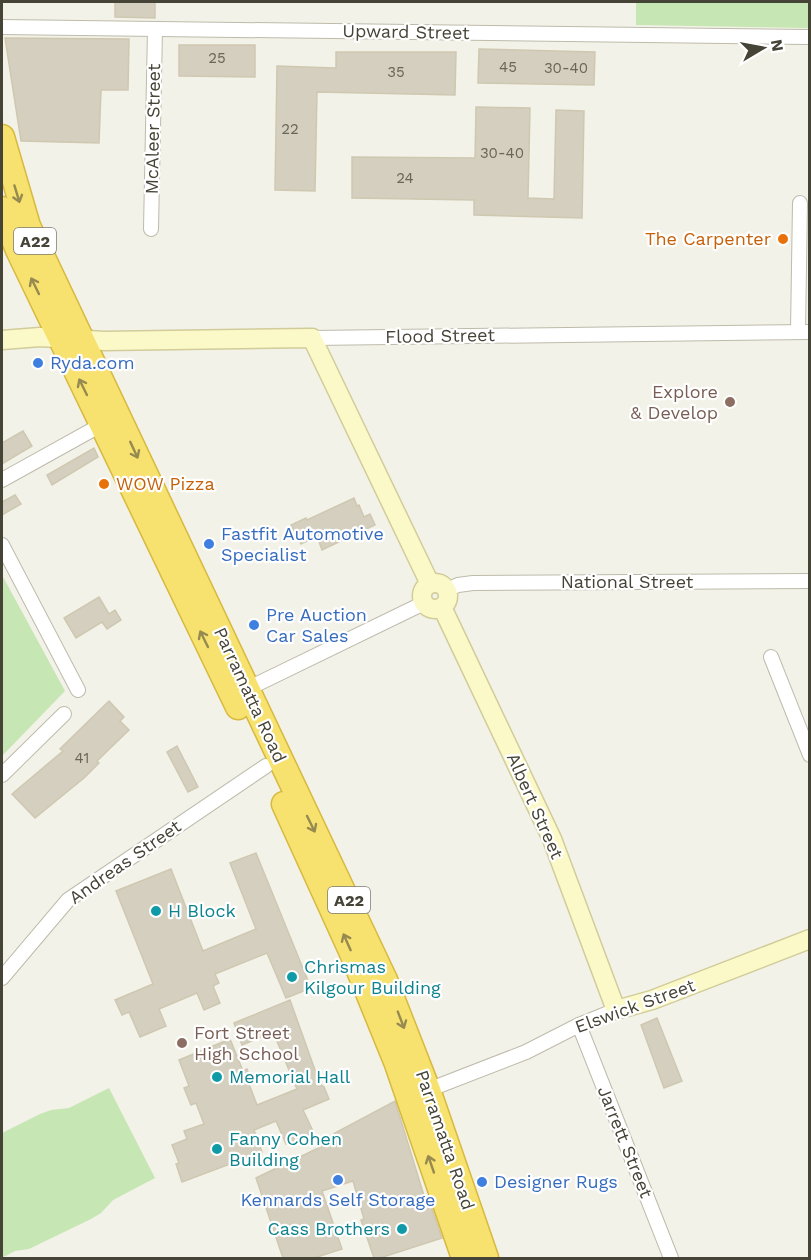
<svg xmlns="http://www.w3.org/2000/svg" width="811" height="1260" font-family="'Work Sans',sans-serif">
<rect width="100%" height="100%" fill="#f3f2e8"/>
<g fill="#c6e6b3">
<polygon points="636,2 809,2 809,28 636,25"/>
<polygon points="2,575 65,691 2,756"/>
<polygon points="109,1088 155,1178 113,1200 101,1213 91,1219 29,1249 15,1251 2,1258 2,1133 40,1114 51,1110 69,1108"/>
</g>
<g fill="#d4cfbe" stroke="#cfc8b1" stroke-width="1.5">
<polygon points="115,2 155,2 155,18 115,17"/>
<polygon points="5,38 129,39 128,90 101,90 99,143 21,141"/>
<polygon points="179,45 255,45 255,77 179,76"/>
<polygon points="479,49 595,52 594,85 478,83"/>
<polygon points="336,52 456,52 455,95 317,92 315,191 275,190 277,66 336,68"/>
<polygon points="476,107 530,108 528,198 554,199 556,110 584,111 582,218 474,215 474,200 352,198 352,157 475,158"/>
<polygon points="23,431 32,446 2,464 2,443"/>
<polygon points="94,448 98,457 52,485 47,475"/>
<polygon points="15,495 21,504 2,515 2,502"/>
<polygon points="354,498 357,506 359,505 364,517 370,514 375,525 322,550 317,536 301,544 291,525 306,518 307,520"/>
<polygon points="99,597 109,614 115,610 121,620 107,629 102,622 76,638 64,618"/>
<polygon points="109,701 124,717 120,721 129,730 97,761 99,763 84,778 35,818 12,794 63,751 60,749"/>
<polygon points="177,746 198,787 188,792 167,752"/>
<polygon points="256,853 311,988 286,998 267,953 215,974 219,983 213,986 220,1003 204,1010 197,993 159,1009 166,1026 140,1037 129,1012 122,1015 115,1000 153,984 116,891 171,869 203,951 256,929 230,863"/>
<polygon points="290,1000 320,1084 324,1087 329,1099 303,1110 314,1133 286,1144 276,1121 254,1130 262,1152 182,1182 176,1164 179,1163 172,1145 187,1139 184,1131 204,1124 196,1103 191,1105 184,1088 189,1086 179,1060 230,1039 243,1071 247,1069 252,1083 249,1084 257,1105 297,1089 273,1032 242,1045 234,1023"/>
<polygon points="657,1018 682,1081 664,1088 641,1025"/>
<polygon points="395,1101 425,1199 428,1198 442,1238 380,1258 374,1258 361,1220 364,1219 353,1181 322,1191 342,1249 314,1258 283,1258 256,1178 333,1141 331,1135"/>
</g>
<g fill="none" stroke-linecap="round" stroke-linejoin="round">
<g stroke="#bebbab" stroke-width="16">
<g id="street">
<polyline points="2,27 810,37"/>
<polyline points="151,229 155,29"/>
<polyline points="798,332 800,203"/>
<polyline points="312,338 810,332"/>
<polyline points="2,480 101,425"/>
<polyline points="2,545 78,690"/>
<polyline points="447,590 458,585 473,583 810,581"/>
<polyline points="771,657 810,755"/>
<polyline points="247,689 424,603"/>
<polyline points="2,775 64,714"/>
<polyline points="2,978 68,900 266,766"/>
<polyline points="579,1025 671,1258"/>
<polyline points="428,1090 526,1052 579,1025 616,1010"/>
</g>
</g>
<g stroke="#d1cc99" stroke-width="21">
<g id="secondary">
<polyline points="2,340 40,337 104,341 312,338 430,584"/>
<circle cx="435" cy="596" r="13"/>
<polyline points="442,607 552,839 616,1010 652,1000 810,939"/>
</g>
</g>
<g stroke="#d7b93f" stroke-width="27">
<g id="highway">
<polyline points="2,137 28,226 385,980 428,1090 486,1258"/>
<polyline points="2,209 18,250 238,707"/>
<polyline points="284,804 351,951 397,1064 464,1258"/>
</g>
</g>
<use href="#street" stroke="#fff" stroke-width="14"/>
<use href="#secondary" stroke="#fcf9c9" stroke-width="18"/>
<use href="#highway" stroke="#f7e16f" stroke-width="24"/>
</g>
<defs><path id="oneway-shaft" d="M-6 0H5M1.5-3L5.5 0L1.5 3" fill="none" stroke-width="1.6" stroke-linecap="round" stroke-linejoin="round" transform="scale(1.5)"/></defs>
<g stroke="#968a50">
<use href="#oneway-shaft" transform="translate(17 194) rotate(73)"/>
<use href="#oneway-shaft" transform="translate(35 286) rotate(-116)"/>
<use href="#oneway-shaft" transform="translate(83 387) rotate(-116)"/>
<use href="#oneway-shaft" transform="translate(134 450) rotate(65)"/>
<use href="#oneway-shaft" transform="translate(204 639) rotate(-116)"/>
<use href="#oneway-shaft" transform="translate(311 824) rotate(64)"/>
<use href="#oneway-shaft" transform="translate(347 942) rotate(-114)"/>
<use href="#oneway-shaft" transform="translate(401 1020) rotate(69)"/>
<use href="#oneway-shaft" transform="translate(431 1164) rotate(-109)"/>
</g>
<g fill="#e8710a" stroke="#fff" stroke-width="2">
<circle cx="783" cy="239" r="6"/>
<circle cx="104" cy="484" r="6"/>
</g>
<g fill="#3f7fe0" stroke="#fff" stroke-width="2">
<circle cx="38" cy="363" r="6"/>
<circle cx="209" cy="544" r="6"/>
<circle cx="254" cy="625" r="6"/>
<circle cx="338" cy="1180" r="6"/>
<circle cx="482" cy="1182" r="6"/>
</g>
<g fill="#8d6e63" stroke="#fff" stroke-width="2">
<circle cx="730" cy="402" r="6"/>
<circle cx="182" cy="1043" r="6"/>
</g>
<g fill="#0f9aa8" stroke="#fff" stroke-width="2">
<circle cx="156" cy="911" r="6"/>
<circle cx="292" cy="977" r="6"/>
<circle cx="217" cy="1077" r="6"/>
<circle cx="217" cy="1149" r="6"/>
<circle cx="402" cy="1229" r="6"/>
</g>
<g text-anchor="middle" stroke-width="4.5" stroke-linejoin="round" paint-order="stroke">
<g font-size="15" fill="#6a6659">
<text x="217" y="63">25</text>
<text x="508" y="72">45</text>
<text x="566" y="73">30-40</text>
<text x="396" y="77">35</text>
<text x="290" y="134">22</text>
<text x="502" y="158">30-40</text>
<text x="405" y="183">24</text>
<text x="82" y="763">41</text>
</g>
<g fill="#fff" stroke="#7e7b73" stroke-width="1.5">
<rect x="14" y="228" width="42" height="26" rx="4.5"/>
<rect x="328" y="887" width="42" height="26" rx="4.5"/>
</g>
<g font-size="16" font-weight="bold" fill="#464337">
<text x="35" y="247">A22</text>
<text x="349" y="906">A22</text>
</g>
<g font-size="18" fill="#464337" stroke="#fff">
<text transform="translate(406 32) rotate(1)" y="6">Upward Street</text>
<text transform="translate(153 129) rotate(-89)" y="6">McAleer Street</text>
<text transform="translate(440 336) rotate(-1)" y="6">Flood Street</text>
<text x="627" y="588">National Street</text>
<text transform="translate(250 695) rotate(65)" y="6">Parramatta Road</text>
<text transform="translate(535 806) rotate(66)" y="6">Albert Street</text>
<text transform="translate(125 862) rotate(-35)" y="6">Andreas Street</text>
<text transform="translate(635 1006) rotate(-20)" y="6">Elswick Street</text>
<text transform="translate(445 1140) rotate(71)" y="6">Parramatta Road</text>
<text transform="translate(625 1142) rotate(68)" y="6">Jarrett Street</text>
</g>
<g font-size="18" fill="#c56008" stroke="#fff" text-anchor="end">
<text x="771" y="245">The Carpenter</text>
<text x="116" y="490" text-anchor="start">WOW Pizza</text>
</g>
<g font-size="18" fill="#366cbe" stroke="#fff" text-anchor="start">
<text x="50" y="369">Ryda.com</text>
<text x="221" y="540">Fastfit Automotive<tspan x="221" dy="21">Specialist</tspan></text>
<text x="266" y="621">Pre Auction<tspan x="266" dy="21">Car Sales</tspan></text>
<text x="494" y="1188">Designer Rugs</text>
<text x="338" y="1206" text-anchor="middle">Kennards Self Storage</text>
</g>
<g font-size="18" fill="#785e54" stroke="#fff" text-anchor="end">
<text x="718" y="398">Explore<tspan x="718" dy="21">&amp; Develop</tspan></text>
<text x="194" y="1039" text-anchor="start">Fort Street<tspan x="194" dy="21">High School</tspan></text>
</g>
<g font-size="18" fill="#0d838f" stroke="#fff" text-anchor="start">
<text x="168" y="917">H Block</text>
<text x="304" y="973">Chrismas<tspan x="304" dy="21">Kilgour Building</tspan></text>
<text x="229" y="1083">Memorial Hall</text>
<text x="229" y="1145">Fanny Cohen<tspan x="229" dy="21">Building</tspan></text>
<text x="390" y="1235" text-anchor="end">Cass Brothers</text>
</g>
</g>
<rect width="811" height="1260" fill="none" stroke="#464337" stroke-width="6"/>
<g transform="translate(763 48) rotate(80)" stroke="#ffffff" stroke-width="4.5" paint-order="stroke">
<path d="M0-4.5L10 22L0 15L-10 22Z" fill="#464337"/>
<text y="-9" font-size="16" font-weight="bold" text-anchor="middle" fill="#464337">N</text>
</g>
</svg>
